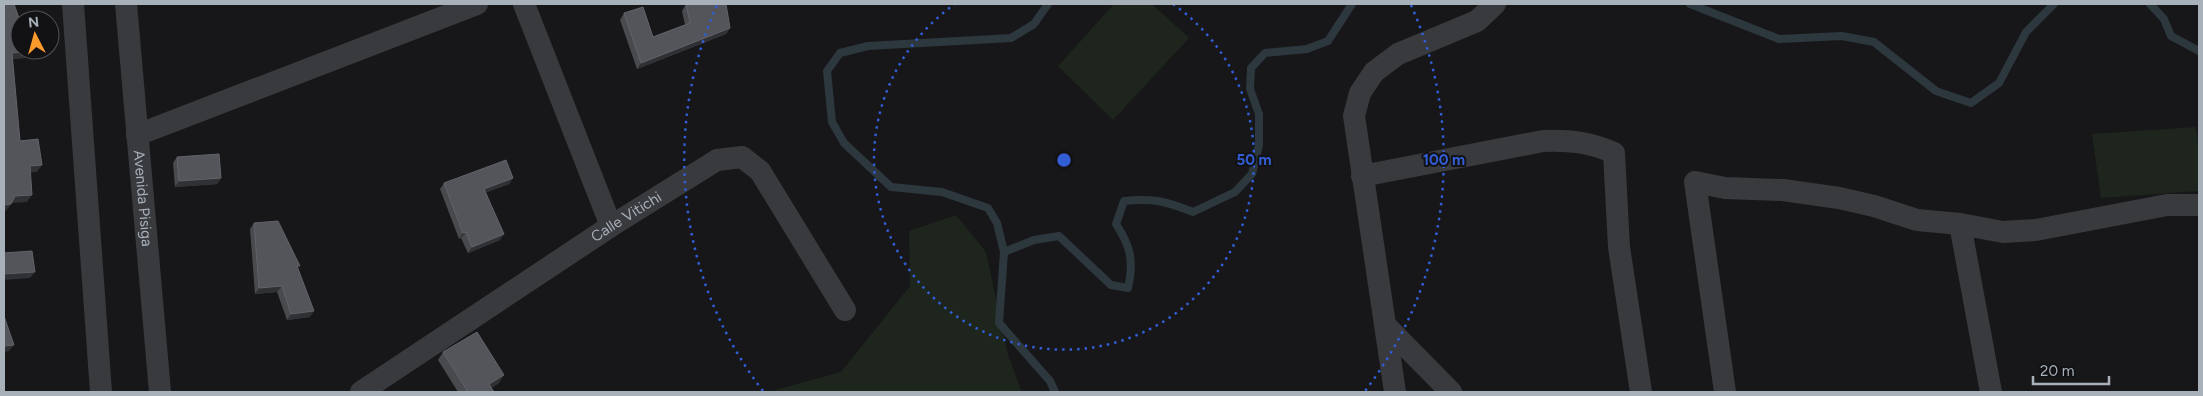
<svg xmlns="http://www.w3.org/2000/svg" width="2203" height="396" font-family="Figtree,sans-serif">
<rect width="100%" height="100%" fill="#171719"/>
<g fill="#1d251d">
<polygon points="1114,4 1152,4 1189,38 1113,120 1058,66"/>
<polygon points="2196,127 2199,150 2199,191 2101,198 2092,134"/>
<polygon points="956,215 986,252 1008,355 1022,392 775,392 775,390 841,372 910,286 909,231"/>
</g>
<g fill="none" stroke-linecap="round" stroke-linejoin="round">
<g stroke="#2c383e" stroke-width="8">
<polyline points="1048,4 1034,24 1011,38 868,46 840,53 827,71 832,122 844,143 891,187 942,192 988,208 997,223 1004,252 999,323 1050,381 1055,392"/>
<polyline points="1690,4 1779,39 1842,36 1874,42 1936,91 1971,103 1999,83 2026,32 2054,4"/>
<polyline points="2150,4 2164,19 2171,36 2199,51"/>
<path d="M1004,252L1034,240L1059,236L1111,285L1128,288C1134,261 1131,247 1116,224L1124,201C1154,198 1165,201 1193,212L1235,192L1252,174L1259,145V114L1250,89L1251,68L1265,53L1307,49L1328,41L1352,4"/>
</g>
<g stroke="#383a3e" stroke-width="22">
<polyline points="73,4 101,392"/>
<path id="s1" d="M126,4L160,392"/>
<polyline points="524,4 611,226"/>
<polyline points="137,135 477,4"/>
<path d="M1362,176L1543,141C1569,140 1590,142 1614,153L1619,247L1641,392"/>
<polyline points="1960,224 1991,392"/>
<polyline points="1386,326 1451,392"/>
<path id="s2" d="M361,392L611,226L717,160L742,157L760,171L845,310"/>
<polyline points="1395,392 1354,116 1360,93 1374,72 1398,54 1477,21 1495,4"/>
<polyline points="1725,392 1695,182 1725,188 1783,190 1839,198 1874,206 1917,220 1960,224 2003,232 2036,230 2167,205 2199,205"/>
</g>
</g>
<g fill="#484a4e">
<polygon points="686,4 730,28 726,34 637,69 620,20 624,13 653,37 685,25 682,11"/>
<polygon points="177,157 221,178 217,184 175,187 173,163"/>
<polygon points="513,178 509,184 486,192 500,240 468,253 461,238 459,239 440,189 444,183"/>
<polygon points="254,223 298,268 310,317 287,320 277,292 255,294 250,229"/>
<polygon points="443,352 499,383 491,388 494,392 458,392 438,360"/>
</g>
<g fill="#303134">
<polygon points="730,28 726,34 637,69 641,63"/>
<polygon points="31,51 26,58 7,60 12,53"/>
<polygon points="42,165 37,172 25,173 30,166"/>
<polygon points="221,178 217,184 175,187 179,181"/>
<polygon points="513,178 509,184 480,195 484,189"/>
<polygon points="32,195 27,202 10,203 15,196"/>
<polygon points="11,204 6,211 4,211 4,205"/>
<polygon points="466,232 461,238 459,239 463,233"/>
<polygon points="504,234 500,240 468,253 472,247"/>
<polygon points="35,272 30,278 4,280 4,274"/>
<polygon points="282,286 277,292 255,294 259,288"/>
<polygon points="314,311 310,317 287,320 291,314"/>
<polygon points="14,345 9,351 4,352 4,346"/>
<polygon points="504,375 499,383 484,392 489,384"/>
</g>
<g fill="#53555a" stroke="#606369">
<polygon points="4,4 14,4 20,21 20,50 30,50 31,51 12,53 20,141 38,139 42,165 30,166 32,195 15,196 11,204 4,205"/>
<polygon points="686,4 726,4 730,28 641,63 624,13 643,7 653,37 690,23"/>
<polygon points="219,154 221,178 179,181 177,157"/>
<polygon points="506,160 513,178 484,189 504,234 472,247 466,232 463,233 444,183"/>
<polygon points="278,221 300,266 297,266 314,311 291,314 282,286 259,288 254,223"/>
<polygon points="32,251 35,272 4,274 4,253"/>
<polygon points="4,316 14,345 4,346"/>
<polygon points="477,332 504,375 489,384 494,392 468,392 443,352"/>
</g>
<g fill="none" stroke="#325dd4" stroke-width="2.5" stroke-dasharray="2.5 5">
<path d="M1173 4A190 190 0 1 1 955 4"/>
<path d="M763 391A380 380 0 0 1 717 5M1411 5A380 380 0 0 1 1365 391"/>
</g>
<g text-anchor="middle" stroke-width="4" stroke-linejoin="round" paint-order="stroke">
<g font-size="15" fill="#a8b0ba" stroke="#121214">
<text dy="5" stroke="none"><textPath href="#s1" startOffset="195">Avenida Pisiga</textPath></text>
<text dy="5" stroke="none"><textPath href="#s2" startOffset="318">Calle Vitichi</textPath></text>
</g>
</g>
<circle cx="1064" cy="160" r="8" fill="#325dd4" stroke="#121214" stroke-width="2.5"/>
<g font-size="15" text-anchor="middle" font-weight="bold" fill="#325dd4" stroke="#121214" stroke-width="4" stroke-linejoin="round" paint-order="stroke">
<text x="1254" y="165">50 m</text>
<text x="1444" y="165">100 m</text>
</g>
<rect width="2203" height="396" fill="none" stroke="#a8b0ba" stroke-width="10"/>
<g transform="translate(35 35) rotate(354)"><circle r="24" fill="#121214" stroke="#4e5156"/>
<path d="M0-4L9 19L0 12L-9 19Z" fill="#fc9b2c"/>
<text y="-8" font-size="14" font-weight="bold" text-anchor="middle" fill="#a8b0ba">N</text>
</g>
<path d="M2033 376v8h76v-8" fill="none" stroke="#a8b0ba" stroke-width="2.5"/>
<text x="2040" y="376" font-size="15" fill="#a8b0ba" stroke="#121214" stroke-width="4" paint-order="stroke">20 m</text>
</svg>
